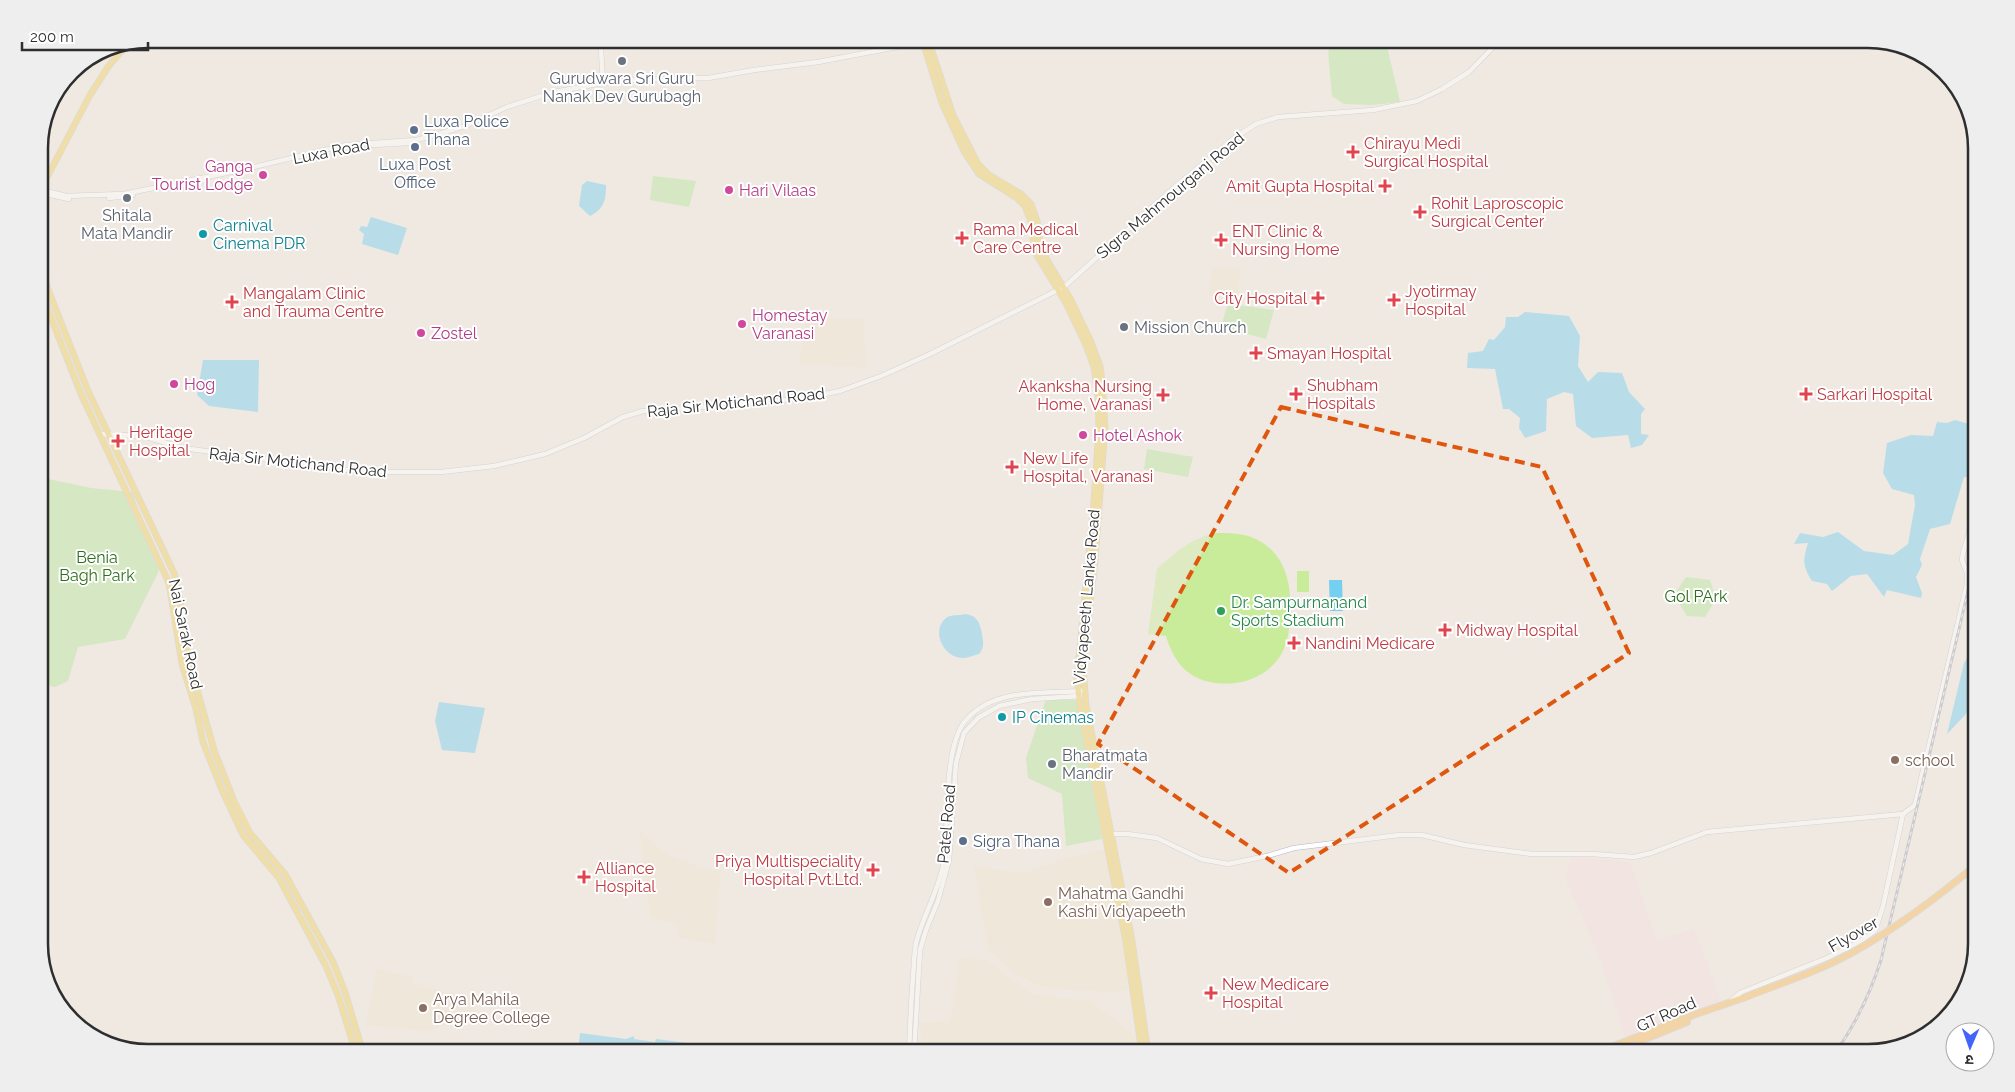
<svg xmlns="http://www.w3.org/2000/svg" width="2015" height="1092" font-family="Raleway,'Noto Sans Devanagari',sans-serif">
<rect width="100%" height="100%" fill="#efe9e1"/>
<g fill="#f0e6d1">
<polygon points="1212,266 1241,269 1238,299 1209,296"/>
<polygon points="806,319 864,319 866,368 799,363"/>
<polygon points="639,830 666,854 702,868 721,870 715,944 679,938 679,927 650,916"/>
<polygon points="1106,849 1133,988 1116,993 1041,987 1016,975 988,950 974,866 1023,873 1069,858"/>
<polygon points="960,958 986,960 1033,994 1091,1001 1136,1036 1139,1053 921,1053 920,1023 950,1020"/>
<polygon points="376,969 414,977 413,983 479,1000 474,1017 462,1018 431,1031 366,1026"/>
</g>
<polygon fill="#f5dfe0" points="1573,856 1630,862 1657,941 1694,928 1721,1000 1626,1039 1598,954 1565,878"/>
<g fill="#b6e59e">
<path d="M1329,39L1387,46L1400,102L1372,105L1344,104L1332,96C1331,77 1327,58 1329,39Z"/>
<polygon points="653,176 696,181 689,207 650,200"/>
<polygon points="1232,304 1274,310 1266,339 1221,327 1227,306"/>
<polygon points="1147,449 1193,457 1188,477 1144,469"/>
<polygon points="39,477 91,488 132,492 159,566 158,573 125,639 78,647 68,681 55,687 39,683"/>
<polygon points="1686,577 1710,580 1716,599 1705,617 1687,616 1674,595"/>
<polygon points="1046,699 1080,700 1102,839 1066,846 1062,794 1028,778 1026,758"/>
</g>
<g fill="#c9ec9a">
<path d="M1217,533C1228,533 1240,533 1251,537C1283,549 1292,580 1290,611C1290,623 1289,638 1284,649C1271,677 1239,688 1210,682C1185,677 1173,659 1166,636L1148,634L1157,569C1176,552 1192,537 1217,533Z"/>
<rect x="1297" y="571" width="12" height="21"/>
</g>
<g fill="#75cff0">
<path d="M587,181L606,185C606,200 604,209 590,216L579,206L582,185Z"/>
<polygon points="371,217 407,228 398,255 362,244 364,234 359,230 361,226 367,227"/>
<polygon points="1525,312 1569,316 1580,336 1578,366 1588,382 1598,372 1622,373 1629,392 1645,409 1641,414 1641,434 1649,435 1642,445 1631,448 1628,435 1592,438 1576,426 1573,394 1564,392 1547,399 1546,431 1525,438 1519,428 1520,418 1509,409 1503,409 1495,369 1467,368 1468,353 1483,351 1489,339 1494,340 1505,327 1506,317 1518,317"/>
<polygon points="203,360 259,360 258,412 209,406 197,395"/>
<path d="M1955,420L1976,426V453L1970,477H1964L1950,524L1930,529L1920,559L1922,565L1916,577L1922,593L1921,598L1887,590L1884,597L1867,574L1851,576L1832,591L1827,584L1812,581C1802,565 1803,560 1808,543L1794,544L1800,533L1823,537L1838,532L1864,551L1893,555L1908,544L1915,505L1914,495L1892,489L1883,473L1887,443L1911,435L1933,436L1937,422L1947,423Z"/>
<path d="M39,568L43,571C48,583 50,591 44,604H39Z"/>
<polygon points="1329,580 1342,580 1343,611 1330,611"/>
<path d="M965,614C977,615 980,623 982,634C983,642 985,647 979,654C974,655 968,658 964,658C944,659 930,631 946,618C951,614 959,616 965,614Z"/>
<polygon points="1976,643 1976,696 1966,714 1947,734 1964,663"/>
<polygon points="439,702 485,708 475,753 442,750 435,721"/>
<polygon points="580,1033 626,1039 634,1036 634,1039 655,1042 656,1039 688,1043 689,1048 717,1053 578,1053"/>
</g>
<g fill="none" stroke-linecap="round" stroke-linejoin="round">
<g stroke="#b4b7c1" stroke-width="5.5">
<g id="tertiary">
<polyline points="602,39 601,50 603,83"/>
<polyline points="373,145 409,143 415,140"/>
<polyline points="168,188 204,180"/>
<polyline points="46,191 66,196 124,194 250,168 346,145 416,140 432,136 465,126 507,107 554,92 603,83 629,80 708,78 754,70 818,62 897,47 922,39"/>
<polyline points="46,194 69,199"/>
<polyline points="109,198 133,195"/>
<polyline points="99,434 143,436 183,448 328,468 371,472 441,472 494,466 545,454 584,438 623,417 643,411 732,405 805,398 840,391 881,376 928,355 1064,287 1177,185 1233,139 1256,124 1278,117 1373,110 1417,101 1442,89 1469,72 1501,39"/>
<polyline points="1111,834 1127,834 1157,838 1201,859 1228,864 1267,856 1294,848 1399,835 1422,835 1464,845 1532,854 1592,854 1634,857 1651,853 1707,832 1903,814 1915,805 1967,584 1967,573 1962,560 1963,553 1969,533 1976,490"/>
<polyline points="1731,1001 1740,993 1827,958 1859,942 1875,931 1883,906 1903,814"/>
<path d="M909,1053C910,1028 911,1003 913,977C914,966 914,954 916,943C923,915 939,891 944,861C949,825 943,745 966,720C995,687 1044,694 1084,691"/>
<polyline points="914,1053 920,950 926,930 938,901 949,860 956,763 964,733 978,718 999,706 1032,699 1080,696"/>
</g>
</g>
<g stroke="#c9c9c9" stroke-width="7">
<g id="primary">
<polyline points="922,39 942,103 964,151 979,174 1017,198 1025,206 1031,222 1035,252 1066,303 1086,345 1094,367 1098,396 1099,428 1094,501 1077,680 1080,706 1126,942 1142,1053"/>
<polyline points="928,39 953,115 978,164 989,175 1021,194 1031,204 1037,221 1041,250 1071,300 1091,342 1100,366 1102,382 1105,428 1095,559 1083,668 1086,705 1132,941 1148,1053"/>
<polyline points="927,44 978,39"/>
<polyline points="43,185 90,95 108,67 128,43"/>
<polyline points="43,196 40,224 40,256 47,287 88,391 174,573 178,589 189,661 214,750 234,801 250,833 285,874 333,962 345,992 363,1053"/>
<polyline points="39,197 43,196 46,193 45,188 41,185"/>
<polyline points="39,287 81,394 169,583 182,664 196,709 203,742 222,790 243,835 279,878 326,966 338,995 356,1053"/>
</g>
</g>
<g stroke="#c9c9c9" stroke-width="8">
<g id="trunk">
<polyline points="1638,1042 1687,1022"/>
<polyline points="1596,1053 1696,1014 1743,998"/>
</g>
</g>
<use href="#tertiary" stroke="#fff" stroke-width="4.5"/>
<use href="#primary" stroke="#f2d163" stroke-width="5.5"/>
<use href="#trunk" stroke="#f8ba60" stroke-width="6"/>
<g stroke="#a3a6b8" stroke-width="3">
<path id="rail" d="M1835,1053C1856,1024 1870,994 1881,960L1976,557"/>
</g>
<use href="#rail" stroke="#fff" stroke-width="1" stroke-dasharray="4" stroke-linecap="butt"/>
<g stroke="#c9c9c9" stroke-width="8" stroke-linecap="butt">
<path id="trunk-bridge" d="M1743,998C1781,983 1820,971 1855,951C1898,927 1939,896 1976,865"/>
</g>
<use href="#trunk-bridge" stroke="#f8ba60" stroke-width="6"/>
</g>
<path d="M0 0H2015V1092H0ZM1281,407L1542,467L1629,653L1289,873L1098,744Z" fill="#efe9e1" fill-opacity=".55" fill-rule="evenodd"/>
<path fill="none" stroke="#df570e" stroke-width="4" stroke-dasharray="10 6" stroke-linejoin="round" d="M1281,407L1542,467L1629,653L1289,873L1098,744Z"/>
<g fill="#6b7280" stroke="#fff" stroke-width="2">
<circle cx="622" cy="61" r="5"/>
<circle cx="127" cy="198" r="5"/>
<circle cx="1124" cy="327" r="5"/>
<circle cx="1052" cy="764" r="5"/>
</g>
<g fill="#5c6f8a" stroke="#fff" stroke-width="2">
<circle cx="414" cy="130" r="5"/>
<circle cx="415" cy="147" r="5"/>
<circle cx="963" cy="841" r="5"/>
</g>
<g fill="#e0444e" stroke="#fff" stroke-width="2">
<path d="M1350.5 144.5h5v5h5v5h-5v5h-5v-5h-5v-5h5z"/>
<path d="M1382.5 178.5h5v5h5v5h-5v5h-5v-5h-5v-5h5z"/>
<path d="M1417.5 204.5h5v5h5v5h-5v5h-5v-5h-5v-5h5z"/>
<path d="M959.5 230.5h5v5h5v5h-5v5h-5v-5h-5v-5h5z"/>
<path d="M1218.5 232.5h5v5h5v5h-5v5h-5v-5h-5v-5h5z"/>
<path d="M1315.5 290.5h5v5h5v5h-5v5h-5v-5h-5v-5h5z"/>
<path d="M1391.5 292.5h5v5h5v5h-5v5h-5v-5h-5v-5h5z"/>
<path d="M229.5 294.5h5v5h5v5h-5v5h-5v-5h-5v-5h5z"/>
<path d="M1253.5 345.5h5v5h5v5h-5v5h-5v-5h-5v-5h5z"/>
<path d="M1293.5 386.5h5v5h5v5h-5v5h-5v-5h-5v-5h5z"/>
<path d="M1803.5 386.5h5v5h5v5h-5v5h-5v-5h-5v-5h5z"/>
<path d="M1160.5 387.5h5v5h5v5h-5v5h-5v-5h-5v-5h5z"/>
<path d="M115.5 433.5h5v5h5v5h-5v5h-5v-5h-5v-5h5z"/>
<path d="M1009.5 459.5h5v5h5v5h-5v5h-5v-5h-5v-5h5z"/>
<path d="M1442.5 622.5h5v5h5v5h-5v5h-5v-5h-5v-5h5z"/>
<path d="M1291.5 635.5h5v5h5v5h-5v5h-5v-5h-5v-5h5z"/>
<path d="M870.5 862.5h5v5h5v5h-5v5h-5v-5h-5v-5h5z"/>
<path d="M581.5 869.5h5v5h5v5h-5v5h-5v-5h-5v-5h5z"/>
<path d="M1208.5 985.5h5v5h5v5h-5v5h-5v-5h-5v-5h5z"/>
</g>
<g fill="#d1479c" stroke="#fff" stroke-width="2">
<circle cx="263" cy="175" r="5"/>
<circle cx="729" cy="190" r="5"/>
<circle cx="742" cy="324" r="5"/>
<circle cx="421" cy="333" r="5"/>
<circle cx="174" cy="384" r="5"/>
<circle cx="1083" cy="435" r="5"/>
</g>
<g fill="#0f9aa8" stroke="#fff" stroke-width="2">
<circle cx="203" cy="234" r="5"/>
<circle cx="1002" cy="717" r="5"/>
</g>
<circle fill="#2e9e5b" stroke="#fff" stroke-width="2" cx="1221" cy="611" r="5"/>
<g fill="#8d6e63" stroke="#fff" stroke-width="2">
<circle cx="1895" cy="760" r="5"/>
<circle cx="1048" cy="902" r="5"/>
<circle cx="423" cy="1008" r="5"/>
</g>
<g text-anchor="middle" stroke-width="4" stroke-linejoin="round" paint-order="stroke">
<g font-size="16" fill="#5b616d" stroke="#fff">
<text x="622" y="84">Gurudwara Sri Guru<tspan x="622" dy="18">Nanak Dev Gurubagh</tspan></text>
<text x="127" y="221">Shitala<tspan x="127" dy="18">Mata Mandir</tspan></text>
<text x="1134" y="333" text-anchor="start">Mission Church</text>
<text x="1062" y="761" text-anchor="start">Bharatmata<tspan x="1062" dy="18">Mandir</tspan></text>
</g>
<g font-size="16" fill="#4e5e75" stroke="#fff" text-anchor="start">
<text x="424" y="127">Luxa Police<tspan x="424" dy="18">Thana</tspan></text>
<text x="415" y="170" text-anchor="middle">Luxa Post<tspan x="415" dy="18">Office</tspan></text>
<text x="973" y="847">Sigra Thana</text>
</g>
<g font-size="16" fill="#be3a42" stroke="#fff" text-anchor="start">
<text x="1364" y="149">Chirayu Medi<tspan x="1364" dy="18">Surgical Hospital</tspan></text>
<text x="1374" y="192" text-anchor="end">Amit Gupta Hospital</text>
<text x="1431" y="209">Rohit Laproscopic<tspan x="1431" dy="18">Surgical Center</tspan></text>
<text x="973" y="235">Rama Medical<tspan x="973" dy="18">Care Centre</tspan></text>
<text x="1232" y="237">ENT Clinic &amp;<tspan x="1232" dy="18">Nursing Home</tspan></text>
<text x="1405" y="297">Jyotirmay<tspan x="1405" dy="18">Hospital</tspan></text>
<text x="243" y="299">Mangalam Clinic<tspan x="243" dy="18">and Trauma Centre</tspan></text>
<text x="1307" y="304" text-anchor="end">City Hospital</text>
<text x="1267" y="359">Smayan Hospital</text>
<text x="1307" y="391">Shubham<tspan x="1307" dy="18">Hospitals</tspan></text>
<text x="1152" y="392" text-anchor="end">Akanksha Nursing<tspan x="1152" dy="18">Home, Varanasi</tspan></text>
<text x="1817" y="400">Sarkari Hospital</text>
<text x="129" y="438">Heritage<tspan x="129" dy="18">Hospital</tspan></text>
<text x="1023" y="464">New Life<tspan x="1023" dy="18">Hospital, Varanasi</tspan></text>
<text x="1456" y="636">Midway Hospital</text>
<text x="1305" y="649">Nandini Medicare</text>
<text x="862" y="867" text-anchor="end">Priya Multispeciality<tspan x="862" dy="18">Hospital Pvt.Ltd.</tspan></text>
<text x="595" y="874">Alliance<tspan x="595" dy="18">Hospital</tspan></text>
<text x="1222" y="990">New Medicare<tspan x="1222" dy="18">Hospital</tspan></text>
</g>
<g font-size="16" fill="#2e2e2e" stroke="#fff">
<text transform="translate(331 151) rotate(-11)" y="6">Luxa Road</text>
<text transform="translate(1170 195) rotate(-40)" y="6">SIgra Mahmourganj Road</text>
<text transform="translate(736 402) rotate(-6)" y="6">Raja Sir Motichand Road</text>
<text transform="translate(298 462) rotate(6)" y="6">Raja Sir Motichand Road</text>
<text transform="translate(1086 597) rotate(-85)" y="6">Vidyapeeth Lanka Road</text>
<text transform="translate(186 634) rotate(78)" y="6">Nai Sarak Road</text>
<text transform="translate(946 824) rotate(-85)" y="6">Patel Road</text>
<text transform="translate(1853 934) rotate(-30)" y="6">Flyover</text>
<text transform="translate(1666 1014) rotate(-24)" y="6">GT Road</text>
</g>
<g font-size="16" fill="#b23c85" stroke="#fff" text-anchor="start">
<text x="253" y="172" text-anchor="end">Ganga<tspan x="253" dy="18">Tourist Lodge</tspan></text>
<text x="739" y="196">Hari Vilaas</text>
<text x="752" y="321">Homestay<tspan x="752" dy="18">Varanasi</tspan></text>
<text x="431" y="339">Zostel</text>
<text x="184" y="390">Hog</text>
<text x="1093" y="441">Hotel Ashok</text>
</g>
<g font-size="16" fill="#0d838f" stroke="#fff" text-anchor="start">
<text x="213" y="231">Carnival<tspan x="213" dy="18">Cinema PDR</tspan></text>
<text x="1012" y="723">IP Cinemas</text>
</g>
<g font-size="16" fill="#2c6e1b" stroke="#fff">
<text x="97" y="563">Benia<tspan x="97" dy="18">Bagh Park</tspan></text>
<text x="1696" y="602">Gol PArk</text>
</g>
<g font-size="16" fill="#27864d" stroke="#fff" text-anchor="start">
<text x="1231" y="608">Dr. Sampurnanand<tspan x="1231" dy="18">Sports Stadium</tspan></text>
</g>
<g font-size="16" fill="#785e54" stroke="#fff" text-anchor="start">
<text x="1905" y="766">school</text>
<text x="1058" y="899">Mahatma Gandhi<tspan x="1058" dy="18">Kashi Vidyapeeth</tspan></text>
<text x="433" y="1005">Arya Mahila<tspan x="433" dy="18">Degree College</tspan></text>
</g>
</g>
<path d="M0 0H2015V1092H0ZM148 48H1868A100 100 0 0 1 1968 148V944A100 100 0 0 1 1868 1044H148A100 100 0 0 1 48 944V148A100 100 0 0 1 148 48Z" fill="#eee" fill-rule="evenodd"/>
<path fill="none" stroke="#2e2e2e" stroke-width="2.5" d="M148 48H1868A100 100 0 0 1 1968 148V944A100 100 0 0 1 1868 1044H148A100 100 0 0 1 48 944V148A100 100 0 0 1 148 48Z"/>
<g transform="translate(1970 1047) rotate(182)"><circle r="24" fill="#ffffff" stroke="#ababab"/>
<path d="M0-4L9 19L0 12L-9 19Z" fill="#4264fb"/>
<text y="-8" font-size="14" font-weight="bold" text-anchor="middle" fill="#2e2e2e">उ</text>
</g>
<path d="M22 42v8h126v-8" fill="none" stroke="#2e2e2e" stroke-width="2.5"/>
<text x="30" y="42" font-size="15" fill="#2e2e2e" stroke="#ffffff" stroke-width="4" paint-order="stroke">200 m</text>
</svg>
